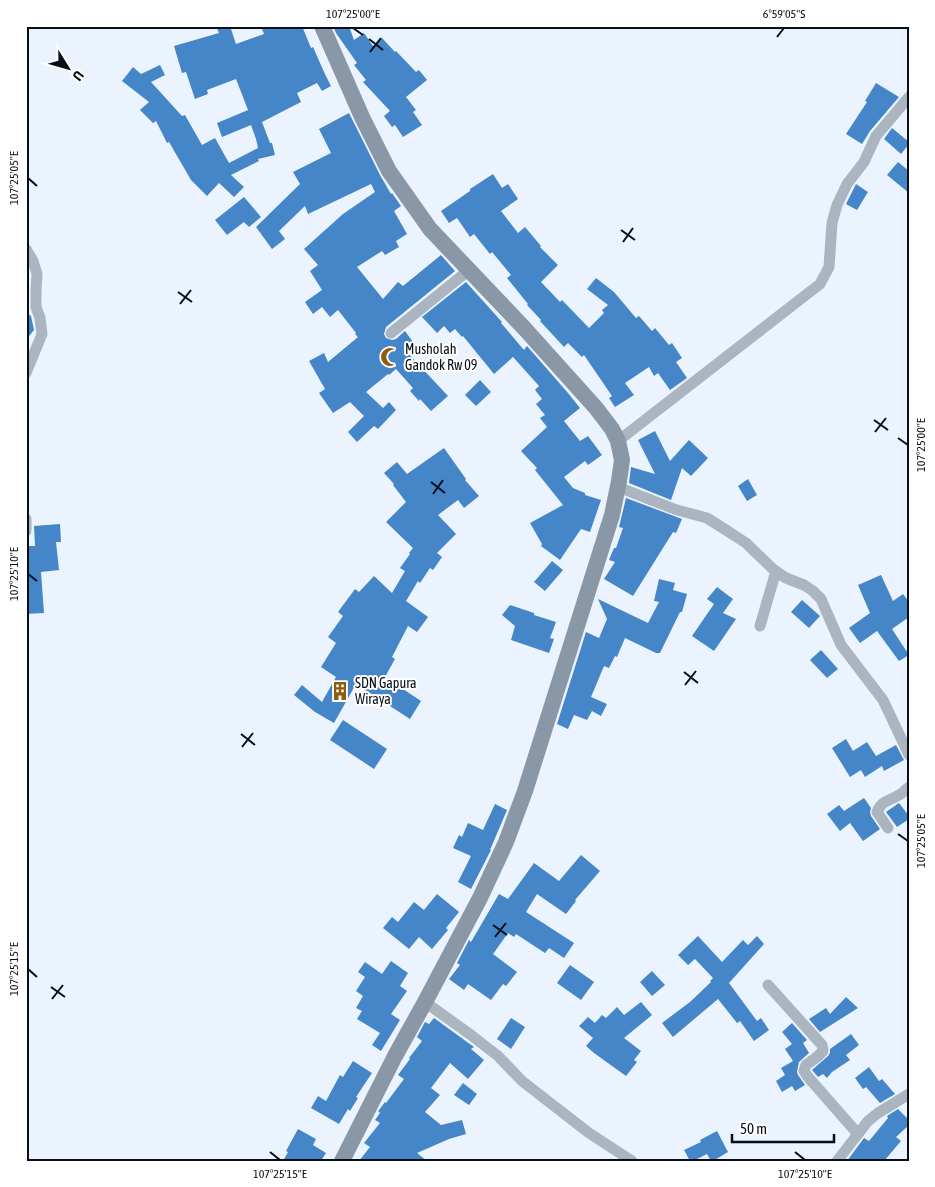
<svg xmlns="http://www.w3.org/2000/svg" width="935" height="1187" font-family="'Asap Condensed',sans-serif">
<rect width="100%" height="100%" fill="#ebf4fe"/>
<g fill="#4586c8">
<polygon points="216,26 230,26 236,44 264,34 261,26 302,26 311,48 313,47 324,72 331,86 322,91 317,83 297,93 301,102 262,122 270,143 272,143 275,155 258,159 259,161 231,175 244,187 234,197 219,183 207,196 191,180 169,142 167,143 156,121 153,123 140,110 149,102 122,81 133,67 141,74 160,65 165,75 151,82 182,116 185,115 202,145 215,138 229,163 258,148 256,139 251,125 222,137 217,123 248,110 236,79 207,90 208,94 195,99 186,72 182,73 174,46 219,33"/>
<polygon points="333,26 349,26 354,40 364,33 373,46 382,38 395,52 396,51 416,72 419,70 427,80 406,97 416,110 413,112 422,125 403,137 395,125 392,127 384,116 390,111 363,82 366,80 354,65 357,63 336,33"/>
<polygon points="876,83 899,97 870,131 862,144 846,134 867,102 865,101"/>
<polygon points="349,113 380,175 391,194 392,193 401,206 394,211 407,234 396,241 399,247 385,255 382,251 357,267 383,299 398,282 403,286 441,255 455,271 386,327 384,334 386,338 392,340 396,339 405,331 413,342 404,349 448,396 431,411 420,399 419,401 410,391 413,388 396,369 389,375 388,374 366,392 383,408 389,402 396,410 378,429 374,426 357,442 348,432 364,416 350,402 333,413 319,393 325,389 309,361 324,353 328,362 358,337 355,334 356,333 338,310 330,317 322,307 313,314 305,302 322,290 310,271 318,265 304,249 343,214 375,192 371,184 308,214 305,206 279,231 285,239 272,249 256,227 300,184 293,172 331,153 319,129"/>
<polygon points="892,128 909,142 909,144 901,154 884,139"/>
<polygon points="898,162 909,171 909,193 887,175"/>
<polygon points="493,174 502,188 508,184 518,199 501,211 518,233 525,227 541,246 540,247 558,265 541,282 560,302 562,300 589,328 604,313 602,310 608,305 587,289 596,278 614,292 636,318 639,316 652,331 655,328 669,345 672,343 682,358 676,362 687,378 670,390 658,373 654,376 649,367 625,383 634,395 615,407 609,398 612,396 584,355 582,357 568,343 564,347 540,321 541,320 527,305 528,304 507,278 511,275 492,252 490,254 474,234 470,237 457,218 449,223 441,211 470,191 470,189"/>
<polygon points="856,184 868,192 857,210 846,204"/>
<polygon points="244,197 261,217 249,227 244,222 227,235 215,220"/>
<polygon points="466,282 502,322 501,323 524,350 527,346 568,393 580,408 564,421 580,441 588,436 602,455 588,465 585,461 564,477 573,488 585,493 585,495 601,500 590,532 581,529 560,560 541,546 542,544 530,523 563,505 535,470 537,468 521,451 547,427 540,418 545,415 536,404 542,399 535,390 539,386 513,357 494,374 463,336 462,337 455,329 450,333 444,326 437,333 422,317"/>
<polygon points="26,312 31,316 34,330 26,340"/>
<polygon points="480,380 491,392 476,406 465,395"/>
<polygon points="655,431 670,461 689,440 708,458 691,476 682,468 671,500 629,483 631,467 655,474 638,440"/>
<polygon points="444,448 466,479 465,480 479,496 464,508 458,500 438,515 456,534 437,553 442,557 433,570 430,568 420,583 418,581 406,601 428,617 417,632 408,626 392,657 395,659 385,677 421,701 410,719 356,684 334,723 315,712 294,695 302,685 322,702 336,677 321,667 336,643 328,637 343,616 338,612 355,589 359,592 374,576 392,593 405,571 400,568 410,554 409,553 413,548 386,522 406,502 393,485 394,484 384,473 397,462 407,474"/>
<polygon points="748,479 757,495 747,501 738,486"/>
<polygon points="626,498 682,519 676,533 673,532 633,596 604,579 615,562 609,560 614,548 616,548 623,528 619,527"/>
<polygon points="60,524 61,542 56,542 59,570 41,572 44,613 26,614 26,586 29,585 26,546 35,546 34,526"/>
<polygon points="552,561 563,570 545,591 534,582"/>
<polygon points="881,575 893,601 903,594 909,602 909,617 892,629 909,655 899,661 877,631 860,643 849,628 870,613 858,585"/>
<polygon points="659,579 675,583 673,590 687,594 682,612 680,612 660,653 656,653 625,638 617,657 615,656 609,668 604,666 591,697 607,704 601,716 592,711 587,720 574,715 568,729 557,724 586,632 599,638 607,619 598,599 648,623 659,602 654,601"/>
<polygon points="717,587 733,599 723,613 736,619 714,651 692,636 714,604 707,599"/>
<polygon points="802,600 820,616 809,628 791,612"/>
<polygon points="510,605 534,613 534,615 556,622 550,638 554,639 549,653 511,640 515,626 502,615"/>
<polygon points="821,650 838,669 827,678 810,660"/>
<polygon points="343,720 387,749 374,769 330,740"/>
<polygon points="846,739 853,751 867,742 876,756 896,745 904,760 884,771 882,766 865,777 861,770 850,777 832,748"/>
<polygon points="864,798 871,808 870,812 871,816 880,829 863,841 850,823 840,831 827,814 839,805 844,811"/>
<polygon points="899,803 909,816 909,819 897,827 886,812"/>
<polygon points="495,804 507,810 490,850 491,850 471,889 458,882 471,856 453,848 459,835 462,837 468,823 483,830"/>
<polygon points="581,855 600,871 575,900 576,901 566,914 537,894 526,912 574,943 564,958 549,948 545,953 516,934 514,937 508,933 493,954 517,972 506,986 503,984 491,1000 468,984 464,990 449,979 460,965 457,963 469,940 471,942 499,894 508,899 534,863 559,881"/>
<polygon points="437,894 459,912 446,928 448,930 432,949 419,937 409,949 383,928 392,917 398,922 414,902 424,910"/>
<polygon points="698,936 722,962 743,940 748,945 757,936 764,944 729,983 757,1021 761,1018 769,1030 754,1041 740,1021 737,1023 718,999 673,1037 662,1023 690,1002 711,982 710,981 713,978 695,959 688,965 678,955"/>
<polygon points="391,961 408,973 400,986 407,991 391,1014 400,1020 381,1051 372,1045 380,1033 357,1019 362,1011 356,1008 363,996 356,991 365,977 358,972 365,962 382,974"/>
<polygon points="570,965 594,982 581,1000 557,983"/>
<polygon points="652,971 665,985 652,996 640,982"/>
<polygon points="846,997 858,1008 820,1032 809,1019 826,1008 830,1014"/>
<polygon points="641,1002 652,1015 624,1038 641,1051 634,1060 637,1062 626,1076 594,1053 586,1046 593,1038 579,1026 588,1017 595,1023 602,1015 606,1018 617,1007 624,1015"/>
<polygon points="434,1018 474,1047 471,1049 484,1060 468,1079 450,1063 431,1088 440,1095 425,1112 441,1125 462,1120 466,1134 449,1139 417,1153 427,1161 359,1161 370,1147 364,1143 380,1123 375,1120 380,1113 378,1111 379,1110 385,1102 386,1103 404,1079 398,1075 410,1059 409,1058 422,1041 417,1037 425,1022 429,1024"/>
<polygon points="511,1018 525,1027 511,1049 497,1039"/>
<polygon points="792,1023 807,1040 803,1043 809,1053 799,1062 797,1072 798,1075 805,1085 795,1091 792,1086 782,1092 776,1081 785,1075 781,1068 793,1061 785,1049 792,1044 782,1032"/>
<polygon points="851,1034 859,1045 846,1055 850,1060 832,1072 827,1078 823,1074 818,1077 812,1070 828,1056 830,1053 830,1049"/>
<polygon points="353,1061 372,1073 356,1097 358,1098 350,1111 348,1109 339,1124 311,1108 318,1096 326,1101 340,1075 343,1077"/>
<polygon points="869,1067 879,1081 882,1079 895,1094 880,1103 866,1087 863,1089 855,1078"/>
<polygon points="463,1083 477,1094 469,1105 454,1095"/>
<polygon points="898,1109 909,1120 909,1125 896,1137 901,1141 884,1161 847,1161 864,1138 869,1141 888,1118 887,1116"/>
<polygon points="298,1129 316,1139 313,1145 326,1153 321,1161 283,1161 288,1152 286,1151"/>
<polygon points="717,1131 728,1152 713,1161 711,1161 707,1154 693,1161 690,1161 684,1150 701,1142 700,1140"/>
</g>
<g fill="none" stroke-linecap="round" stroke-linejoin="round">
<g stroke="#abb5c0" stroke-width="11">
<polyline points="26,249 33,261 37,274 36,291 36,307 40,318 42,334 26,373"/>
<polyline points="391,333 469,270"/>
<polyline points="618,441 820,284 829,267 832,223 837,205 847,184 864,162 876,136 909,97"/>
<polyline points="618,487 677,510 707,518 726,530 746,543 775,571 786,578 804,585 813,591 821,599 841,645 851,658 883,700 909,755"/>
<polyline points="26,519 26,531"/>
<polyline points="760,626 776,571"/>
<path d="M888,828L877,812C882,800 889,801 899,795C903,793 906,789 909,787"/>
<polyline points="768,985 822,1045 823,1051 817,1057 806,1065 804,1071 808,1077 858,1134"/>
<polyline points="425,1002 471,1035 498,1056 522,1081 589,1133 632,1161"/>
<polyline points="837,1161 868,1121 878,1113 909,1094"/>
</g>
<polyline stroke="#8997a7" stroke-width="16" points="322,26 362,117 389,171 430,229 525,329 596,408 612,429 618,441 622,460 619,481 612,515 525,791 506,842 480,898 425,1002 395,1056 342,1161"/>
</g>
<path fill="none" stroke="#070e17" stroke-width="2" d="M353,28L363,35M777,37L784,28M369,39L383,50M370,52L381,38M28,178L37,186M621,230L635,240M623,242L633,228M178,292L192,302M180,304L191,290M874,420L888,430M875,432L886,418M898,438L908,445M431,482L445,493M433,494L443,480M28,574L37,581M684,672L698,683M685,685L696,671M241,734L255,745M242,747L253,733M898,834L908,841M493,925L507,935M495,937L506,923M28,969L37,977M51,987L65,997M52,999L63,985M270,1152L280,1160M795,1152L805,1160"/>
<defs>
<g id="mosque-bare" transform="scale(1.5)"><path d="M3.5-4.9A6 6 0 1 0 3.5 4.9A5 5 0 1 1 3.5-4.9Z" fill="#8f5c0b" stroke="#fff" stroke-width="2.5" paint-order="stroke"/></g>
<g id="building-bare" transform="scale(1.5)"><path d="M-4-6H4V6H1V3H-1V6H-4ZM-2.5-4.3h1.7v1.8h-1.7ZM.8-4.3h1.7v1.8H.8ZM-2.5-1h1.7V.8h-1.7ZM.8-1h1.7V.8H.8Z" fill="#8f5c0b" stroke="#fff" stroke-width="2.5" paint-order="stroke"/></g>
</defs>
<g fill-rule="evenodd">
<use href="#mosque-bare" x="390" y="357"/>
<use href="#building-bare" x="340" y="691"/>
</g>
<g text-anchor="middle" stroke-width="4" stroke-linejoin="round" paint-order="stroke">
<g font-size="14" fill="#070e17" stroke="#fff" text-anchor="start">
<text x="405" y="354">Musholah<tspan x="405" dy="16">Gandok Rw 09</tspan></text>
<text x="355" y="688">SDN Gapura<tspan x="355" dy="16">Wiraya</tspan></text>
</g>
</g>
<rect width="935" height="1187" fill="none" stroke="#ffffff" stroke-width="55"/>
<g transform="translate(68 68) rotate(127)" stroke="#ffffff" stroke-width="4" paint-order="stroke">
<path d="M0-4L9 19L0 12L-9 19Z" fill="#070e17"/>
<text y="-8" font-size="14" font-weight="bold" text-anchor="middle" fill="#070e17">U</text>
</g>
<path d="M732 1134v8h102v-8" fill="none" stroke="#070e17" stroke-width="2.5"/>
<text x="740" y="1134" font-size="15" fill="#070e17" stroke="#ffffff" stroke-width="4" paint-order="stroke">50 m</text>
<rect x="28" y="28" width="880" height="1132" fill="none" stroke="#070e17" stroke-width="2"/>
<g font-size="12" text-anchor="middle" fill="#070e17">
<text x="353" y="18">107°25'00"E</text>
<text x="784" y="18">6°59'05"S</text>
<text transform="translate(14 178) rotate(-90)" y="4">107°25'05"E</text>
<text transform="translate(921 445) rotate(-90)" y="4">107°25'00"E</text>
<text transform="translate(14 574) rotate(-90)" y="4">107°25'10"E</text>
<text transform="translate(921 841) rotate(-90)" y="4">107°25'05"E</text>
<text transform="translate(14 969) rotate(-90)" y="4">107°25'15"E</text>
<text x="280" y="1178">107°25'15"E</text>
<text x="805" y="1178">107°25'10"E</text>
</g>
</svg>
